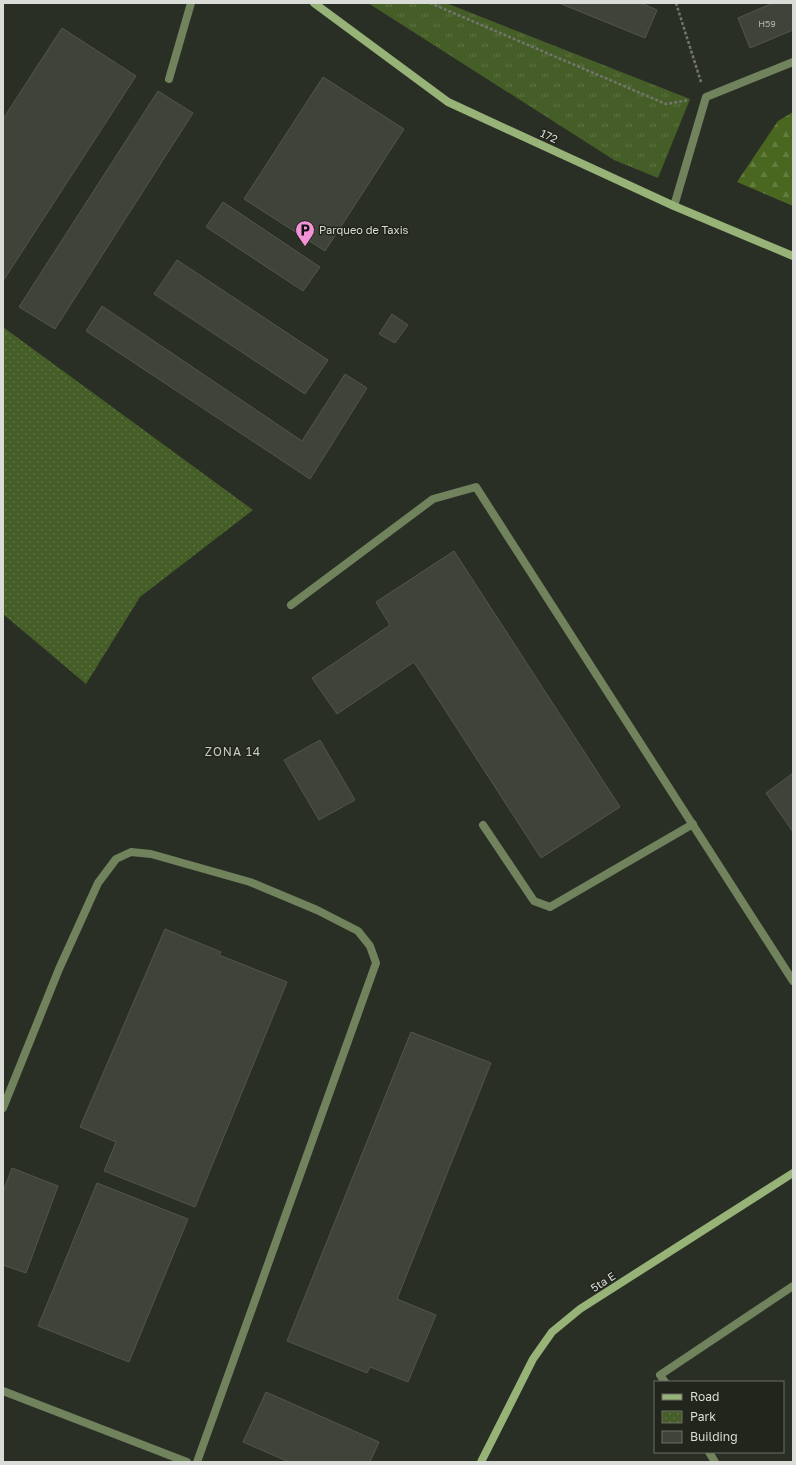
<svg xmlns="http://www.w3.org/2000/svg" width="796" height="1465" font-family="'Golos Text',sans-serif">
<defs>
<pattern id="grass-tufts" width="24" height="20" patternUnits="userSpaceOnUse"><rect width="24" height="20" fill="#455d26"/><path d="M3 7l-1-3M5 7V3M7 7l1-3M15 17l-1-3M17 17v-4M19 17l1-3" fill="none" stroke="#5f7445"/></pattern>
<pattern id="forest-firs" width="22" height="20" patternUnits="userSpaceOnUse"><rect width="22" height="20" fill="#4a6720"/><path d="M5 1l3.5 6h-7zM16 11l3.5 6h-7z" fill="#647c40"/></pattern>
<pattern id="park-dots" width="8" height="8" patternUnits="userSpaceOnUse"><rect width="8" height="8" fill="#455d26"/><path d="M2 2h.1M6 6h.1" fill="none" stroke="#5f7445" stroke-width="1.8" stroke-linecap="round"/></pattern>
</defs>
<rect width="100%" height="100%" fill="#2a2f26"/>
<polygon fill="url(#grass-tufts)" points="368,3 446,3 690,99 658,178 614,160"/>
<polygon fill="url(#forest-firs)" points="793,112 793,206 737,182 778,121"/>
<polygon fill="url(#park-dots)" points="3,327 253,510 140,597 86,684 3,614"/>
<g fill="#3f433a" stroke="#51564d">
<polygon points="559,3 641,3 657,10 645,38"/>
<polygon points="773,3 793,3 793,30 750,48 738,18"/>
<polygon points="62,28 136,76 3,281 3,119"/>
<polygon points="323,77 404,129 325,251 244,199"/>
<polygon points="158,91 193,113 55,329 19,307"/>
<polygon points="223,202 320,267 303,291 206,227"/>
<polygon points="177,260 328,360 305,394 154,294"/>
<polygon points="102,306 302,441 345,374 367,388 310,479 86,331"/>
<polygon points="392,314 408,325 395,343 379,334"/>
<polygon points="454,551 620,807 541,858 414,662 337,714 312,678 390,625 376,602"/>
<polygon points="320,740 355,800 319,820 284,760"/>
<polygon points="793,773 793,832 766,793"/>
<polygon points="165,929 221,952 219,955 287,982 195,1207 104,1171 116,1142 80,1127"/>
<polygon points="411,1032 491,1063 397,1299 436,1315 408,1382 370,1367 367,1373 287,1341"/>
<polygon points="12,1168 58,1186 26,1273 3,1265 3,1192"/>
<polygon points="97,1183 188,1219 129,1362 38,1326"/>
<polygon points="266,1392 379,1442 370,1462 289,1462 243,1442"/>
</g>
<g fill="none" stroke-linecap="round" stroke-linejoin="round">
<g stroke="#71756d" stroke-width="2.5" stroke-dasharray="3 2" stroke-linecap="butt">
<polyline points="430,3 666,104 689,100"/>
<polyline points="676,3 701,82"/>
</g>
<g stroke="#71835d" stroke-width="8">
<polyline points="169,79 191,3"/>
<polyline points="674,206 706,97 793,62"/>
<polyline points="291,605 433,499 476,487 793,981"/>
<polyline points="483,825 534,901 550,907 693,824"/>
<polyline points="3,1108 59,969 98,883 116,859 131,852 151,854 250,882 317,910 358,931 370,946 376,963 197,1462"/>
<polyline points="665,1382 660,1375 793,1286"/>
<polyline points="3,1391 187,1462"/>
<polyline points="709,1452 715,1462"/>
</g>
<g stroke="#97b377" stroke-width="8">
<polyline points="314,3 448,102 674,206 793,256"/>
<polyline points="481,1462 533,1359 552,1332 580,1309 793,1173"/>
</g>
</g>
<defs>
<g id="parking-pin" transform="scale(1)"><path d="M0 17L-7.5 6A9.5 9.5 0 1 1 7.5 6Z" fill="#f391d6" stroke="#21251c"/><path d="M-3.5-5.5H1a3.5 3.5 0 0 1 0 7H-1V5.5H-3.5ZM-1-3.4V-.6H.8a1.4 1.4 0 0 0 0-2.8Z" fill="#111"/></g>
</defs>
<g fill-rule="evenodd">
<use href="#parking-pin" x="305" y="230"/>
</g>
<g text-anchor="middle" stroke-width="3" stroke-linejoin="round" paint-order="stroke">
<g font-size="9" fill="#b3b6b0">
<text x="767" y="27">H59</text>
</g>
<g font-size="11" fill="#daddd7" stroke="#21251c">
<text transform="translate(549 136) rotate(25)" y="4">172</text>
<text transform="translate(603 1282) rotate(-33)" y="4">5ta E</text>
</g>
<g font-size="11" fill="#daddd7" stroke="#21251c" text-anchor="start">
<text x="319" y="234">Parqueo de Taxis</text>
</g>
<g font-size="12" letter-spacing="1" fill="#c5cbc0" stroke="#21251c">
<text x="233" y="756">ZONA 14</text>
</g>
</g>
<rect width="796" height="1465" fill="none" stroke="#daddd7" stroke-width="8"/>
<rect x="654" y="1381" width="130" height="72" fill="#21251c" stroke="#6b6f67"/>
<rect x="662" y="1394" width="20" height="6" fill="#97b377" stroke="#6b6f67"/>
<text x="690" y="1401" font-size="12" fill="#daddd7">Road</text>
<rect x="662" y="1411" width="20" height="12" fill="url(#park-dots)" stroke="#6b6f67"/>
<text x="690" y="1421" font-size="12" fill="#daddd7">Park</text>
<rect x="662" y="1431" width="20" height="12" fill="#3f433a" stroke="#6b6f67"/>
<text x="690" y="1441" font-size="12" fill="#daddd7">Building</text>
</svg>
